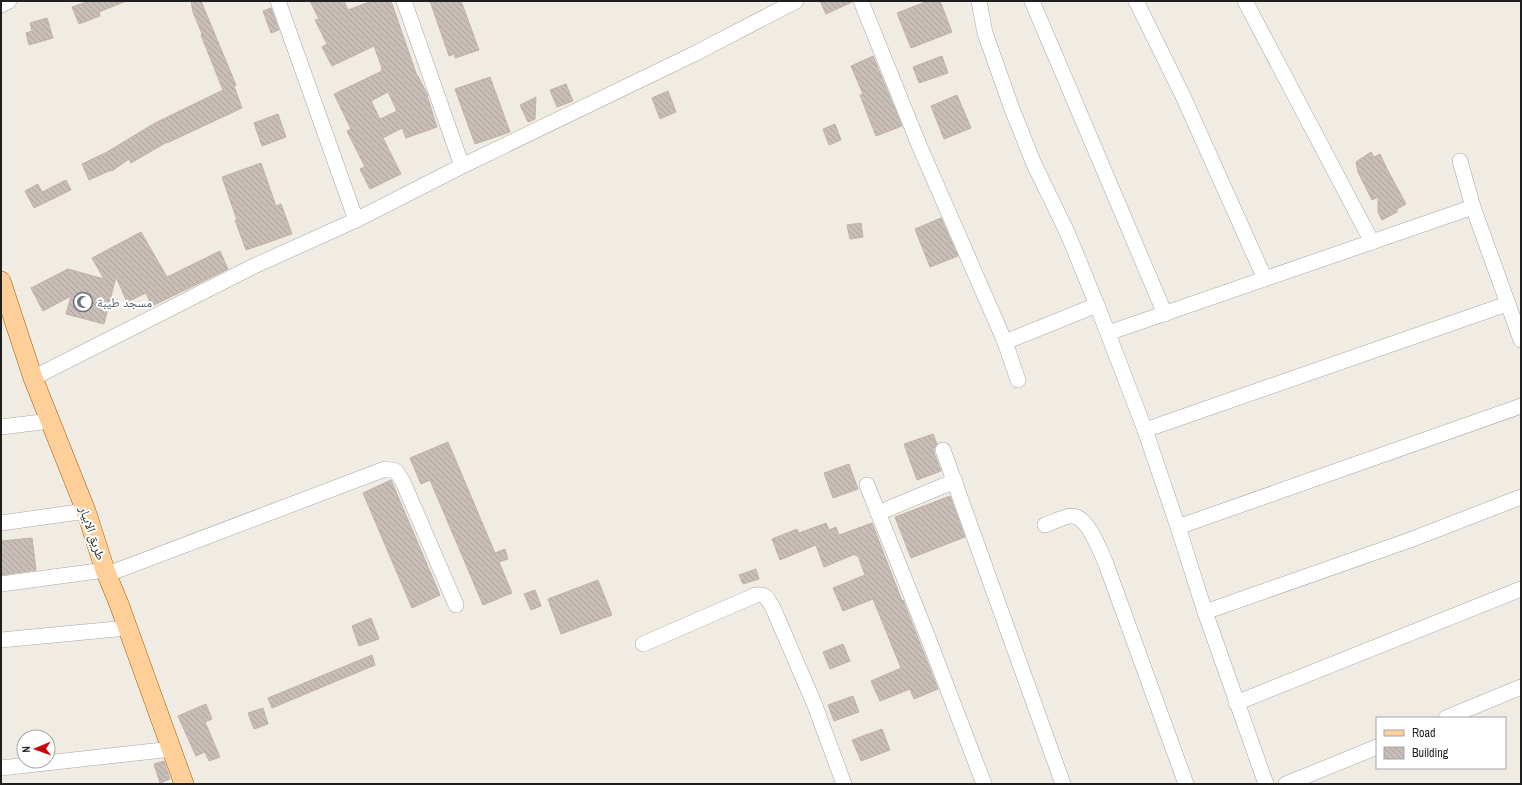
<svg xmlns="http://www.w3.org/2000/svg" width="1522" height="785" font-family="'Archivo Narrow','Noto Naskh Arabic',sans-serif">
<defs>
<pattern id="building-back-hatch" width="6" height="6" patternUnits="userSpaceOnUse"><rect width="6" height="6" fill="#c8bdb7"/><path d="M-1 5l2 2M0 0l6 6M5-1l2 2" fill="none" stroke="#aba29d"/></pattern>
</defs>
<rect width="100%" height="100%" fill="#f0ece4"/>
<g fill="url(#building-back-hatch)" stroke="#c3b1a5" fill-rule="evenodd">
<polygon points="89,1 126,1 99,12 100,16 79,24 72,7"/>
<polygon points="191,1 201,1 236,85 234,86 242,108 167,143 167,142 131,163 129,159 112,171 111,170 89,180 82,164 107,152 155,123 223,90 201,35 202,34 193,12"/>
<path d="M310,1H344L348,10L372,1H391L417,76H418L428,96H427L437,127L406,138L402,128L383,138L401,174L370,189L360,169L365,167L347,131L351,129L334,94L382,71L381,68H382L374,46L332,66L322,47L327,44L315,20L319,19ZM388,92L397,111L380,119L371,101Z"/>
<polygon points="430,1 461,1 479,50 455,58 454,54 449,56"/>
<polygon points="820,1 852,1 852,2 826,14"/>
<polygon points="928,1 940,1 952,32 911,48 897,13"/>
<polygon points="271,8 279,30 271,33 263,11"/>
<polygon points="47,18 53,38 29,45 26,33 32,31 30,23"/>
<polygon points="873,56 902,126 876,136 860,95 863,94 851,66"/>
<polygon points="942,56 948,73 919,83 913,67"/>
<polygon points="490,77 510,132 475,144 455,89"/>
<polygon points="566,84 573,101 557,107 550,90"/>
<polygon points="668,91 676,112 660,119 652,98"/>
<polygon points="957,95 971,128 944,139 931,106"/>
<polygon points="536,97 535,119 528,122 520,105"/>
<polygon points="278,114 286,137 262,146 254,123"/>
<polygon points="835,124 841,140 829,145 823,129"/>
<polygon points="1371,152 1374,157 1380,154 1387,169 1406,204 1397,209 1397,212 1382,220 1378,212 1378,197 1372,200 1358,172 1356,162"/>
<polygon points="261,163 276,206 281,204 292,234 246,250 235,220 237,220 222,177"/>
<polygon points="66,180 71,190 34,208 25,191 38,184 42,192"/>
<polygon points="941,218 958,256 930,267 915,229"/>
<polygon points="861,223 863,237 850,239 847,225"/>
<polygon points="141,232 167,277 220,251 228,269 152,306 146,293 127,302 116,277 104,324 66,314 71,296 43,311 31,288 68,269 104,279 92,258"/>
<polygon points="933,434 937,444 934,448 934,453 941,471 917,480 904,444"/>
<polygon points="448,442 495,553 505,549 508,559 499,562 512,593 483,605 430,480 421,484 410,458"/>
<polygon points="849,464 858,489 833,498 824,473"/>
<polygon points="391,480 440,595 412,608 363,493"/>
<polygon points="950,496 965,537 911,558 895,517"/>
<polygon points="826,523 829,530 836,527 839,535 872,523 902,601 903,600 938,689 914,699 910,689 880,701 871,681 901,668 873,599 843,611 833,588 865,575 858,556 856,556 855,554 824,567 816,545 780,560 772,539 797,529 799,533"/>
<polygon points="32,538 36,570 1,575 1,541"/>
<polygon points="756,569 759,579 743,584 739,575"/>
<polygon points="598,580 612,615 561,634 548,599"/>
<polygon points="535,590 541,606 531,610 524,594"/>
<polygon points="371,618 379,639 359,646 352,626"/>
<polygon points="843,644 850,661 830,669 823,652"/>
<polygon points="372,655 375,665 272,708 268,698"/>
<polygon points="853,696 859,712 834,721 828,705"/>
<polygon points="206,704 212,719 205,722 220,757 209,761 205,752 196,756 178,716"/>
<polygon points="263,708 268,724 254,729 248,713"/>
<polygon points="882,729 890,750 861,761 852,740"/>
<polygon points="164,761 170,779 160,783 154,764"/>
</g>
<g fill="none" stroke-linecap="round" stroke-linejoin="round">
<g stroke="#a6a6a6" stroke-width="16">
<g id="minor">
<polyline points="278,1 356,220"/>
<polyline points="404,1 462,166"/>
<polyline points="861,1 919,145 1005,342 1018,380"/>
<polyline points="979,1 985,33 1012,109 1034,164 1067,232 1097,305 1145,430 1178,527 1205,612 1266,784"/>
<polyline points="1032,1 1165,314"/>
<polyline points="1136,1 1182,94 1265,279"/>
<polyline points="1245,1 1372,242"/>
<polyline points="1,5 9,1"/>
<polyline points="1460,161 1473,207 1521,340"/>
<polyline points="1108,333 1473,207"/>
<polyline points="1005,342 1097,305"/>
<polyline points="33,378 252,267 356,220 462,166 696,53 796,1"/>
<polyline points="1,427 50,421"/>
<polyline points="1145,430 1507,304"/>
<polyline points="943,450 1063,784"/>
<polyline points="867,485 927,635 984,784"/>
<polyline points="878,513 955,481"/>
<polyline points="1,523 86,511"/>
<path d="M1045,525C1051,523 1065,516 1071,516C1088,515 1100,551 1106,564L1186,784"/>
<polyline points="1178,527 1521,406"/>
<polyline points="108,574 385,469 396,471 403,482 456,605"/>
<polyline points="1,584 105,570"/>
<polyline points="1205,612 1410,540 1521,497"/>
<polyline points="1,640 127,628"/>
<path d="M643,644L756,595C766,593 768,600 773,608L814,703L844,784"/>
<polyline points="1236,703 1521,589"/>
<polyline points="1446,718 1521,687"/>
<polyline points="1,768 172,749"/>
<polyline points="1286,784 1377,747"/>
</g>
</g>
<g stroke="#996000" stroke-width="20">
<polyline id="major" points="1,281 33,378 86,511 105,570 119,604 184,784"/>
</g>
<use href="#minor" stroke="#fff" stroke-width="15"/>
<use href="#major" stroke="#ffcf9a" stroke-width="19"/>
</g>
<defs>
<g id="mosque-ring" transform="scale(1)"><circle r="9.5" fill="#fff" stroke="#6b7280" stroke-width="1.5"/><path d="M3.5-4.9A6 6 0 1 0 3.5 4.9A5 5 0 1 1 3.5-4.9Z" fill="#6b7280"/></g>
</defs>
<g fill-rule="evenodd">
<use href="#mosque-ring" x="83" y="302"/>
</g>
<g text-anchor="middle" stroke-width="4" stroke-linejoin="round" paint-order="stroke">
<g font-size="13" fill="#5b616d" stroke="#fff" text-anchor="start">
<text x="97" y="307">مسجد طيبة</text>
</g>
<g font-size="13" fill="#1f1f1f" stroke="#fff">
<text transform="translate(93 533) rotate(71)" y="5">طريق الابيار</text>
</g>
</g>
<rect width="1522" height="785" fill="none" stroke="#1f1f1f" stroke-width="4"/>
<rect x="1376" y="717" width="130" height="52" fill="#ffffff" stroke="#a5a5a5"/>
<rect x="1384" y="730" width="20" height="6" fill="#ffcf9a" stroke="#a5a5a5"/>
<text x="1412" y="737" font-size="12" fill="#1f1f1f">Road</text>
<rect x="1384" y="747" width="20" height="12" fill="url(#building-back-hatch)" stroke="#a5a5a5"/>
<text x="1412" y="757" font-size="12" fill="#1f1f1f">Building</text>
<g transform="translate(36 749) rotate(268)"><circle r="19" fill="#ffffff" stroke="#a5a5a5"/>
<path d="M0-3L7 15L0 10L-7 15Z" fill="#cd0009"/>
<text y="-6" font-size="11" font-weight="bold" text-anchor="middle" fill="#1f1f1f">N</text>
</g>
</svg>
